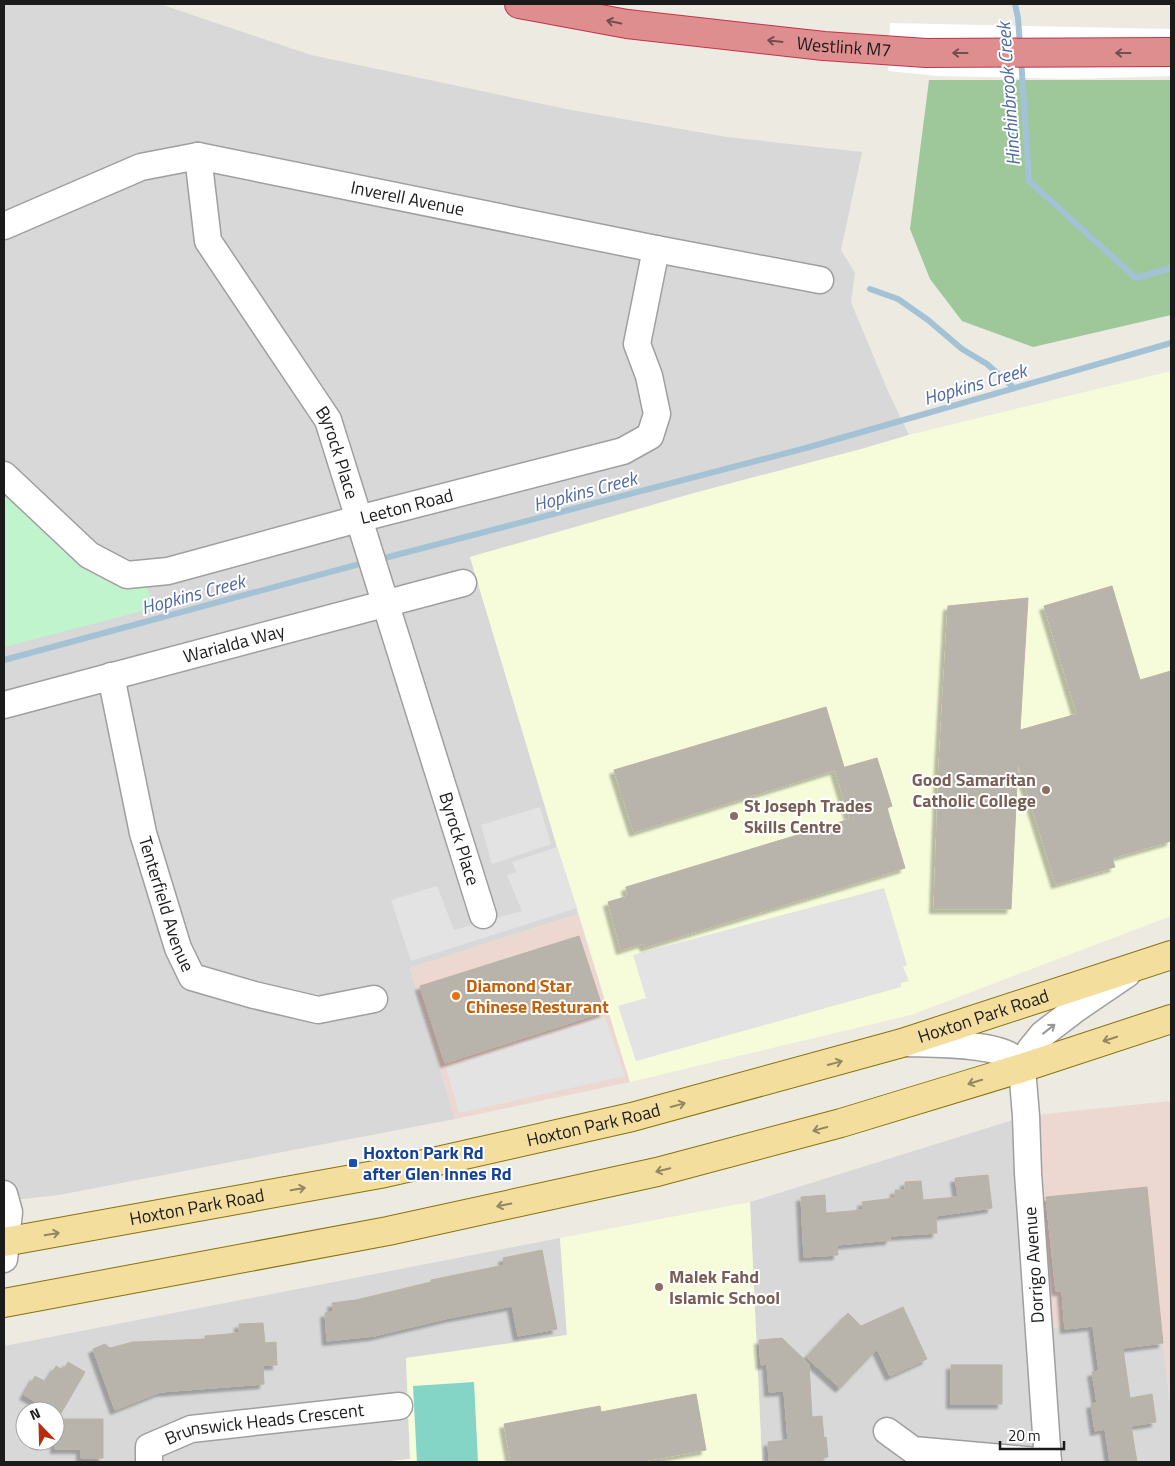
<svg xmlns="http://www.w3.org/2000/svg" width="1175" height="1466" font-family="'Titillium Web',sans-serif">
<defs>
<filter id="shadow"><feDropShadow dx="-4.5" dy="4.5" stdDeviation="1" flood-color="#0004"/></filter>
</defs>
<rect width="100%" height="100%" fill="#eceae1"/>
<g fill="#d9d8d8" fill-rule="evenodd">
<polygon points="4,4 160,4 311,55 571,110 727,137 862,152 841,250 855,273 851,302 887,389 909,435 865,448 698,492 470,557 578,914 410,968 455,1119 59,1195 4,1201"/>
<polygon points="1026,1116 1039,1329 1133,1321 1163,1343 1171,1412 1171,1462 762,1462 750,1202"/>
<path d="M560,1238L567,1335L406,1358L410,1459L382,1462H4V1346ZM25,1411H55V1441H25Z"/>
</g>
<g fill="#ecd7d1">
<polygon points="578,914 630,1082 455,1119 410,968"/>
<polygon points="1171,1101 1171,1412 1163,1343 1136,1346 1133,1321 1039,1329 1026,1116"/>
</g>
<g fill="#f6fcda">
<polygon points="1171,371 1171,916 911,1015 630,1082 577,908 557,847 470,557 698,492 865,448 909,435"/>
<polygon points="750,1202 762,1462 382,1462 410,1459 406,1358 567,1335 560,1238"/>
</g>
<polygon fill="#9ec899" points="929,80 1171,80 1171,315 1033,347 962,321 930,279 910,229"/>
<polygon fill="#c0f4cd" points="4,493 80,567 117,586 147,587 154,608 4,647"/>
<polygon fill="#84d5c5" points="474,1382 478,1462 417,1462 413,1386"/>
<g fill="#e3e3e3">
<polygon points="540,807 551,844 492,864 481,825"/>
<polygon points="557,847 577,908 411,961 391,900 437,886 454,930 522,911 507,875 516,872 512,862"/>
<polygon points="884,888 907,965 903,967 909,981 901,983 901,987 636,1061 618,1006 646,998 633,955"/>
<polygon points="605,1017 625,1076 459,1113 446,1068"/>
</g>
<polygon fill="#fff" points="890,23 1171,29 1171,76 1069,79 938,76 888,71"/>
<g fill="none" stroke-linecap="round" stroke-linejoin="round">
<g stroke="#a4c2d6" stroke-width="6">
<polyline points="1015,4 1018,18 1020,45"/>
<polyline points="1021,58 1029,181 1136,278 1171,268"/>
<polyline points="870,289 898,299 928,320 962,349 987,364 1014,388"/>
<polyline points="377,560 806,448 1171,343"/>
<polyline points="4,660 367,562"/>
</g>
</g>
<g fill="#b8b3ab" stroke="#bcb3a5" filter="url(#shadow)">
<polygon points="1112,586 1140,680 1171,671 1171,841 1112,858 1115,867 1056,884 1018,763 1011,909 934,909 939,766 948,606 1028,598 1020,730 1077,714 1044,606"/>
<polygon points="826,707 844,767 634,832 614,770"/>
<polygon points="877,758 892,806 887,808 905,868 645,947 643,943 621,950 608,902 628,896 626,887 850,819 835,770"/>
<polygon points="579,936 604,1012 445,1063 420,986"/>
<polygon points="988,1175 992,1208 936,1216 937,1233 890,1236 890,1240 837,1245 838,1255 804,1257 801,1197 825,1195 826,1213 863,1210 862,1202 895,1198 895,1190 905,1190 905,1182 921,1181 923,1200 958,1197 955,1178"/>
<polygon points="1147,1187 1163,1343 1123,1348 1130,1398 1152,1394 1156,1422 1131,1426 1137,1462 1110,1462 1105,1429 1095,1431 1091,1404 1097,1403 1092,1372 1099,1371 1093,1326 1065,1329 1062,1291 1056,1291 1046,1197"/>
<polygon points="542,1250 557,1329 518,1336 512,1306 449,1318 374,1336 327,1341 325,1313 333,1312 332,1303 356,1300 431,1282 431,1280 504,1265 503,1258"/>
<polygon points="903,1307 927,1359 890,1376 877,1349 840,1388 806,1357 848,1313 861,1326"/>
<polygon points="263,1323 265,1343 276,1342 277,1365 263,1365 264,1384 160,1392 115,1410 93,1349 105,1344 110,1348 133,1342 205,1339 205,1336 239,1333 239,1324"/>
<polygon points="782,1338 809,1364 812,1417 822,1416 824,1438 826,1437 828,1457 822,1458 822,1462 769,1462 768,1442 788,1440 784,1391 769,1392 767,1364 761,1365 759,1340"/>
<polygon points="68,1362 85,1372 60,1415 55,1411 53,1411 24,1395 35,1376 46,1382 56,1366 63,1370"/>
<rect x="951" y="1365" width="51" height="39"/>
<polygon points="696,1394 706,1450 637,1462 511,1462 504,1424 600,1406 601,1412"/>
<polygon points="55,1419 103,1419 103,1458 81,1458 81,1449 55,1449"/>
</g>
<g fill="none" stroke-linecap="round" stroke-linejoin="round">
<g stroke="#9f9f9f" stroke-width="29">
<g id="minor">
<path id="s1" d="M198,156L208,241L328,420L483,915"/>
<path id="s2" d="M4,226L141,167L198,156L656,249L820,280"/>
<path id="s3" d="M4,475L89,555L127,575L168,571L358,519L623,451L650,436L657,414L649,376L637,344L656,249"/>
<path id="s4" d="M111,676L143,833L178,948L192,977L254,995L318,1010L374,999"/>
<path id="s5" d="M4,705L463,583"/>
<path d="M905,1043C930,1044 992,1043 1012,1057C1015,1059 1019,1065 1022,1068"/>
<polyline points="4,1194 9,1212 4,1259"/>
<polyline points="887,1431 913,1450 1048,1462"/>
<path id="s6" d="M149,1462V1447L191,1429L399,1406"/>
<polyline points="1048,1462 1028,1173 1026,1116 1022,1068 1030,1050 1043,1034 1077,1008 1127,974"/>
</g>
</g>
<g stroke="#86730b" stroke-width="30">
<g id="major">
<path id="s7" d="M4,1242L380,1174L632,1117L902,1043L1171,955"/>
<polyline points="4,1303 388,1231 657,1172 841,1123 1022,1068 1171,1019"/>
</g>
</g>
<g stroke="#c73149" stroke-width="30">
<g id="highway">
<path id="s8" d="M519,4L627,24L824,46L926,53L1171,52"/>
</g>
</g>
<use href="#minor" stroke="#fff" stroke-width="26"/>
<use href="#major" stroke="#f4de9e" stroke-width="28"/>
<use href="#highway" stroke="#de8e8e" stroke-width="28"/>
</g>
<defs><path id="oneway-shaft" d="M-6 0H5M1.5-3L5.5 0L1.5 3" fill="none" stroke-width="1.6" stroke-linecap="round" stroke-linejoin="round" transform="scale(1.25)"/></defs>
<g stroke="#734f4f">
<use href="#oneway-shaft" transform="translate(614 22) rotate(-169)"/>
<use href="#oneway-shaft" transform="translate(775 41) rotate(-173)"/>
<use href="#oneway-shaft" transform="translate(960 53) rotate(180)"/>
<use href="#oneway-shaft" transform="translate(1123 53) rotate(180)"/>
</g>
<use stroke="#989898" href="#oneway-shaft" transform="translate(1049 1029) rotate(-38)"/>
<g stroke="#928663">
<use href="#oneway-shaft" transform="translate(1110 1039) rotate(162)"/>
<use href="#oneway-shaft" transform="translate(835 1063) rotate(-15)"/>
<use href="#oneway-shaft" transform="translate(975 1082) rotate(163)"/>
<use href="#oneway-shaft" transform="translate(678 1105) rotate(-15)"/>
<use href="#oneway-shaft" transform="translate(820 1129) rotate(165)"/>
<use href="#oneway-shaft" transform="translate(663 1170) rotate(166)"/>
<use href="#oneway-shaft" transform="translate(298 1189) rotate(-10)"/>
<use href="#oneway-shaft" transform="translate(504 1205) rotate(168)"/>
<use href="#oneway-shaft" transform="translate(52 1234) rotate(-10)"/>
</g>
<g fill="#8d6e63" stroke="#fff" stroke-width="2">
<circle cx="1046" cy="790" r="5"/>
<circle cx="734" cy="816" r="5"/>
<circle cx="659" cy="1287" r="5"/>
</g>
<circle fill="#e8710a" stroke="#fff" stroke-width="2" cx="456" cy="996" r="5"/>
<rect fill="#1a4fb4" stroke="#fff" stroke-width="2" x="348" y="1158" width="10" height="10" rx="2.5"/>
<g text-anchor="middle" stroke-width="4" stroke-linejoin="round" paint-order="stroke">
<g font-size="18" fill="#1b1b1b" stroke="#fff">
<text dy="6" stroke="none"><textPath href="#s8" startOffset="328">Westlink M7</textPath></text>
<text dy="6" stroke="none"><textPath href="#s2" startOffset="421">Inverell Avenue</textPath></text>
<text dy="6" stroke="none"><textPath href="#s1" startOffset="335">Byrock Place</textPath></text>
<text dy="6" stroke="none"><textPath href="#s3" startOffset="448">Leeton Road</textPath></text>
<text dy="6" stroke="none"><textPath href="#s5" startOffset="238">Warialda Way</textPath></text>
<text dy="6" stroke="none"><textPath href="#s1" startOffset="740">Byrock Place</textPath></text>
<text dy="6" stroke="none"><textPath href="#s4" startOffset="235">Tenterfield Avenue</textPath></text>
<text dy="6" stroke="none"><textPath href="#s7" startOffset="1006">Hoxton Park Road</textPath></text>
<text dy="6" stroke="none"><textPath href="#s7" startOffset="601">Hoxton Park Road</textPath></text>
<text dy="6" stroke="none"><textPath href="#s7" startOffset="196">Hoxton Park Road</textPath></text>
<text transform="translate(1034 1265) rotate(-94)" y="6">Dorrigo Avenue</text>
<text dy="6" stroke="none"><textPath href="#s6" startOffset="134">Brunswick Heads Crescent</textPath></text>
</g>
<g font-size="18" font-weight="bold" fill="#785e54" stroke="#fff" text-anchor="start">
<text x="1036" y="786" text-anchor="end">Good Samaritan<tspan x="1036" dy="21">Catholic College</tspan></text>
<text x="744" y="812">St Joseph Trades<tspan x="744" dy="21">Skills Centre</tspan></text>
<text x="669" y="1283">Malek Fahd<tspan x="669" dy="21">Islamic School</tspan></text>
</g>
<g font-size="18" font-weight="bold" fill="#c56008" stroke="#fff" text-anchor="start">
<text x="466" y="992">Diamond Star<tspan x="466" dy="21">Chinese Resturant</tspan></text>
</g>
<g font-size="18" font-weight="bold" fill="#164399" stroke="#fff" text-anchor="start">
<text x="363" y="1159">Hoxton Park Rd<tspan x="363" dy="21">after Glen Innes Rd</tspan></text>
</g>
<g font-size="19" font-style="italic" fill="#506aa2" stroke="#fff">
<text transform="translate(1008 94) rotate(-94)" y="7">Hinchinbrook Creek</text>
<text transform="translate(975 384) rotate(-16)" y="7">Hopkins Creek</text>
<text transform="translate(585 491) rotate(-15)" y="7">Hopkins Creek</text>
<text transform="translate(193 594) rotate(-15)" y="7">Hopkins Creek</text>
</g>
</g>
<rect width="1175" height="1466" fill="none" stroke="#1b1b1b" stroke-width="10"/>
<g transform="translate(40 1426) rotate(337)"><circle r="24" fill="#ffffff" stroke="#a4a4a4"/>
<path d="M0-4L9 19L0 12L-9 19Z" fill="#b62d10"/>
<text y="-8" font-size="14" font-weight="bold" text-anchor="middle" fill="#1b1b1b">N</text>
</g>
<path d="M1000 1441v8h64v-8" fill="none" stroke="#1b1b1b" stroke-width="2.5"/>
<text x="1008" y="1441" font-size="15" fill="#1b1b1b" stroke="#ffffff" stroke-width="4" paint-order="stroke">20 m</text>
</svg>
